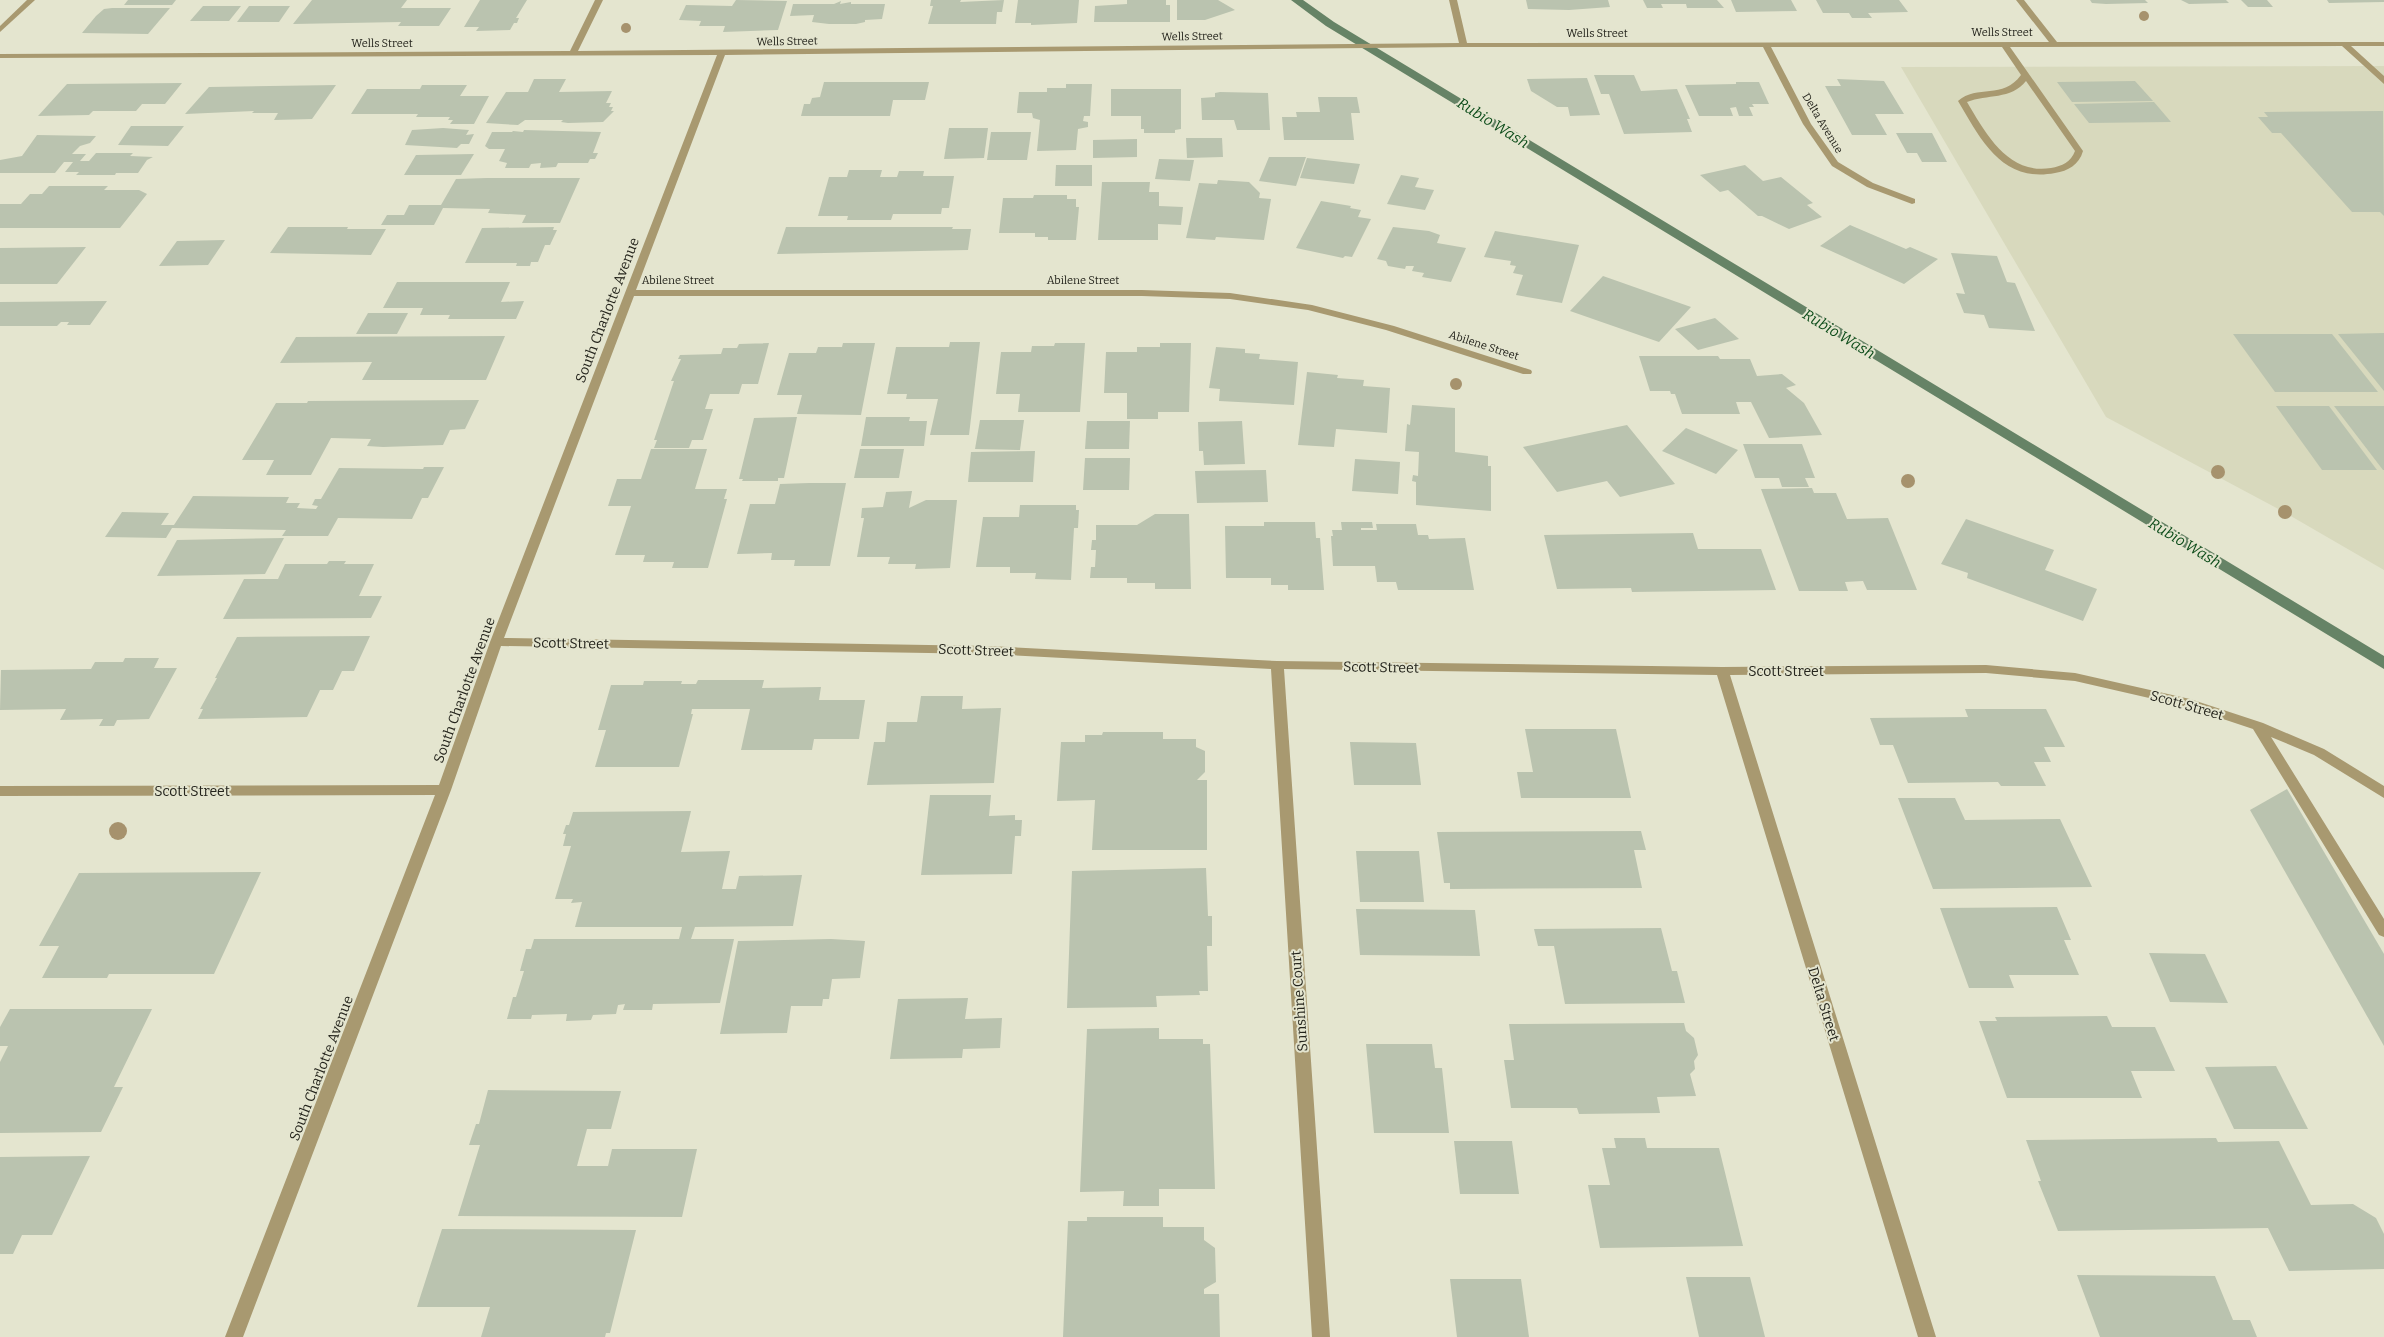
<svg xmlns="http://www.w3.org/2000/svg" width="2384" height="1337" font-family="Bitter,serif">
<rect width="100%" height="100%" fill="#e4e5cf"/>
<polygon fill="#d8d9bd" points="2384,66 2384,570 2284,512 2106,417 1901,67"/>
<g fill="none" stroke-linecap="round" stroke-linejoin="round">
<polygon fill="#668366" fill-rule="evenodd" points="1291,0 1303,0 1334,22 2384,656 2384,669 1326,26"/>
</g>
<g fill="#bac3af">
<polygon points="128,0 176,0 172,5 124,5"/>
<polygon points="312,0 407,0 401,8 451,8 439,26 398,26 401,22 293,24"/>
<polygon points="480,0 527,0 516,18 519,18 517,23 514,23 510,30 476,31 479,27 464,27"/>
<polygon points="736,0 787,1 778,30 723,32 725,26 699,26 701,21 679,20 686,5 732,6"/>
<polygon points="931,0 961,0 960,2 1004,0 1002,12 997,12 996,24 928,24 933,6 930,6"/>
<polygon points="1018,0 1079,0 1077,23 1031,25 1031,23 1015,23"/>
<polygon points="1127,0 1166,0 1166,5 1170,5 1170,22 1094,22 1095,6 1127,4"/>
<polygon points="1177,0 1218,0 1235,10 1205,20 1177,20"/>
<polygon points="1526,0 1608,0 1610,7 1569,10 1528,9"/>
<polygon points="1643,0 1717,0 1724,8 1687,8 1686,4 1661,4 1663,8 1647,8"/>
<polygon points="1731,0 1791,0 1797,11 1736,12"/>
<polygon points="1816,0 1899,0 1908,12 1868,13 1872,18 1852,18 1849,13 1823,13"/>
<polygon points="2090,0 2145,0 2148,3 2106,4 2092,3"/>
<polygon points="2181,0 2226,0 2229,3 2189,4"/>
<polygon points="2241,0 2267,0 2273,7 2248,7"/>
<polygon points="2327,0 2384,0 2384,2 2329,3"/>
<polygon points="841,1 840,4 851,2 851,4 885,4 882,19 865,20 865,22 856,24 829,24 812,22 814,15 790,16 793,4 834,4"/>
<polygon points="203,6 241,6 229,21 190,21"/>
<polygon points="249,6 290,6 279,22 237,22"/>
<polygon points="112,8 170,8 148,34 82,33 96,16 104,9"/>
<polygon points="1594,75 1634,75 1641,91 1677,89 1690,119 1687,119 1692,132 1624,134 1609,94 1601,94"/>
<polygon points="1587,78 1600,115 1570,116 1568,107 1557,107 1531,91 1527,79"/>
<polygon points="534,79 566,79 559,92 612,91 606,103 611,103 609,107 613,107 611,111 614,111 603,122 568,123 561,122 563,120 525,120 518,125 486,123 506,92 528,92"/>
<polygon points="1837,79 1884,81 1904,114 1875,114 1887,135 1852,135 1825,86 1841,86"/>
<polygon points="2135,81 2153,101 2072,102 2057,82"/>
<polygon points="824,82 929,82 925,100 893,100 890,116 801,116 804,104 810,104 812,98 820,97"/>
<polygon points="1736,82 1759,82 1769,104 1752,104 1754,107 1749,107 1753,116 1739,116 1736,107 1730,108 1733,116 1699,116 1685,85 1736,84"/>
<polygon points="182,83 165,104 142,104 136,111 93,111 89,115 38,116 67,84"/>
<polygon points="1066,84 1092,84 1090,116 1084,116 1083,121 1088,122 1088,127 1078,129 1076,150 1037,151 1040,120 1033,118 1032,113 1017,113 1019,92 1047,92 1047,88 1066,88"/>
<polygon points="336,85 312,119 274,120 278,113 252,113 254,111 185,114 209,87"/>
<polygon points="422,85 467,85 460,96 489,96 474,124 450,124 453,120 448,120 450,117 416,117 418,114 351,114 367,89 420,89"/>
<polygon points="1111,89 1181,89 1181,129 1175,130 1175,133 1144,133 1144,129 1141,129 1141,116 1111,116"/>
<polygon points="1220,92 1268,93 1270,130 1237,130 1234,120 1202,120 1201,98 1215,97 1215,93"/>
<polygon points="1318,97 1357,97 1360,113 1351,113 1354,140 1284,140 1282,117 1297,117 1296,112 1320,112"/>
<polygon points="2154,102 2171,122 2089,123 2074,104"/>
<polygon points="2383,111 2384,216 2380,212 2352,212 2281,133 2272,133 2258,117 2268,117 2264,112"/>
<polygon points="131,126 184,126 168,146 118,145"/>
<polygon points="443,128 469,130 466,135 474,134 469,144 461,144 457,148 405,145 412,130"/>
<polygon points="949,128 988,128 984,158 944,159"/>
<polygon points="524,130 601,132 593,153 598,153 595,159 590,159 588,163 558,163 556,167 540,168 541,163 531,164 529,168 505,168 507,163 499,161 505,149 489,149 485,146 492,132 512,132 513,131 523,132"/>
<polygon points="991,132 1031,132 1027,160 987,160"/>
<polygon points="1896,133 1932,133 1947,162 1922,162 1917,153 1907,153"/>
<polygon points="37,135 96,136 90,143 80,146 72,154 86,154 80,161 89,161 96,153 133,153 130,156 153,157 147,160 138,173 116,173 115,175 76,175 79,172 65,172 73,162 64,162 55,173 0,173 0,160 22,156"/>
<polygon points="1186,138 1222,138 1223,157 1187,158"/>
<polygon points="1137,139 1137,157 1093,158 1093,140"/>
<polygon points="474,154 461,175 404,175 416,155"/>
<polygon points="1269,157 1306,157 1296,186 1259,181"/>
<polygon points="1307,158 1360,164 1354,184 1300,178"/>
<polygon points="1159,159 1194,160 1190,181 1155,179"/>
<polygon points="1056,165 1092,165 1092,186 1055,186"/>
<polygon points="1745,165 1763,181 1781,177 1813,203 1807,205 1822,217 1789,229 1762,216 1758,216 1728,190 1720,192 1700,175"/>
<polygon points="849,170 882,170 880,177 897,177 899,171 924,171 923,176 954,176 949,208 942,208 941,214 893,214 891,220 847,220 848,216 818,216 829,177 847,177"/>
<polygon points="1401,175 1419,178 1415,187 1434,190 1425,210 1387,204"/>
<polygon points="487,178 580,178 560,223 522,223 526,215 488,213 490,209 443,208 434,225 381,225 387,215 404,215 409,205 441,205 456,179"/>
<polygon points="1218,180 1249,182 1260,193 1259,198 1271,199 1264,240 1216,237 1215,240 1186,238 1199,183 1217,184"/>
<polygon points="1102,182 1150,182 1149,192 1159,192 1159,206 1183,207 1181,225 1158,224 1158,240 1098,240"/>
<polygon points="49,186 108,186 104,190 139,190 147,194 120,228 0,228 0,204 21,204 30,194 42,194"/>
<polygon points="1034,195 1067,195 1067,199 1076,199 1076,207 1079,207 1076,240 1048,240 1048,237 1035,237 1035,233 999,233 1003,198 1033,198"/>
<polygon points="1321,201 1351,206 1350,208 1361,210 1358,217 1371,219 1352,257 1345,256 1343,258 1296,248"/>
<polygon points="1850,225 1906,249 1910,247 1938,259 1904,284 1820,246"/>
<polygon points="288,227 348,227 347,229 386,229 371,255 270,253"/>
<polygon points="554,227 553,230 557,230 550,245 545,245 538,262 531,262 530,266 516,266 517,263 465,263 482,228"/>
<polygon points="786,227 953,227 952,229 971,229 968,250 777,254"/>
<polygon points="1393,227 1429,231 1440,235 1437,243 1466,248 1451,282 1422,277 1424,273 1412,271 1414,266 1406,266 1405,269 1388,266 1386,261 1377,259"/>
<polygon points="1495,231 1579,245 1562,303 1516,295 1523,275 1513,273 1516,266 1510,265 1511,261 1484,257"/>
<polygon points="225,240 208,265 159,266 177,241"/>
<polygon points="86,247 57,284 0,284 0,248"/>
<polygon points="1951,253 1997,256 2007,282 2015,283 2035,331 1989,328 1984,315 1964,313 1956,293 1965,294"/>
<polygon points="1603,276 1691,307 1659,342 1570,311"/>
<polygon points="397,282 510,282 501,302 524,301 516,319 448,319 450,315 420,315 423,308 383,308"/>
<polygon points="107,301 90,325 67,325 69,322 61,322 57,326 0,326 0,302"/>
<polygon points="368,313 408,313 397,334 356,334"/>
<polygon points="1715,318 1739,339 1698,350 1675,329"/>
<polygon points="2384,333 2384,391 2338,334"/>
<polygon points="2233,334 2332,334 2378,392 2275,392"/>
<polygon points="505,336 486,380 362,380 372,362 280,363 296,337"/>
<polygon points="950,342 980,342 969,435 930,435 938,399 906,399 907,394 887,394 896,347 949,347"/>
<polygon points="769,343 758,384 742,384 739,394 710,394 705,409 713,409 703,440 692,440 689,448 654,448 657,440 654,440 674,381 671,381 681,359 678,359 680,355 721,354 723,348 737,348 739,344"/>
<polygon points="843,343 875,343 861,415 797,414 802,395 777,395 789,353 816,353 818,347 842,347"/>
<polygon points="1055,343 1085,343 1080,412 1018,412 1020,394 996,394 1001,352 1031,352 1032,346 1054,346"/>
<polygon points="1160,343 1191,343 1189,412 1158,412 1158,419 1127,419 1127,393 1104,393 1106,352 1137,352 1137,347 1160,347"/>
<polygon points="1216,347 1245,349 1245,353 1260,354 1259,359 1298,362 1294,405 1219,401 1220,389 1209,388"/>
<polygon points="1639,356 1718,356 1720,359 1750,359 1757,376 1782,374 1796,385 1786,388 1804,403 1822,435 1769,438 1751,402 1736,402 1740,414 1682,414 1675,394 1671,394 1670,391 1650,391"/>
<polygon points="1307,372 1338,375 1337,378 1364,380 1363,386 1390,388 1387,433 1336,429 1334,447 1298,445"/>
<polygon points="479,400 465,429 450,430 443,445 383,447 367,446 371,439 331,438 311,475 266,475 274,460 242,460 276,403 307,403 308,401"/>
<polygon points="1412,405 1455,408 1455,452 1488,456 1488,466 1491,466 1491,511 1416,505 1416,482 1412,481 1413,475 1418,476 1419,452 1405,451 1407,424 1410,425"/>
<polygon points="2276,406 2329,406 2377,470 2322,470"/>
<polygon points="2334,406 2384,406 2384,470 2383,470"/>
<polygon points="797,417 784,478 778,478 778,481 742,481 743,479 739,479 754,418"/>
<polygon points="866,417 910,417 909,421 927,421 924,446 861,446"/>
<polygon points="980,420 1024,420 1020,450 975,449"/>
<polygon points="1087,421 1130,421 1129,449 1085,449"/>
<polygon points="1242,421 1245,464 1204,465 1203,451 1199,451 1198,422"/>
<polygon points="1627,425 1675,484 1620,497 1607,481 1557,492 1523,447"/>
<polygon points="1686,428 1738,450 1716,474 1662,451"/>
<polygon points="1743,444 1802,444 1815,478 1805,478 1809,487 1782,487 1779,478 1755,478"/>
<polygon points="651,449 707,449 695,489 727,489 724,499 727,499 708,568 672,568 674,562 643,562 645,555 615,555 631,506 608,506 617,479 641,479"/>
<polygon points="860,449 904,449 899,478 854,478"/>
<polygon points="1035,451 1033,482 968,482 971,452"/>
<polygon points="1085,458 1130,458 1129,490 1083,490"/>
<polygon points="1355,459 1400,462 1398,494 1352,491"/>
<polygon points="424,467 444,467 428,498 422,498 412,519 338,518 328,536 282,536 286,530 172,528 166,538 105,537 122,512 169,513 161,525 174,525 193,496 289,497 286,503 300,503 297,508 316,509 318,506 312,505 315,499 321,499 339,468 423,469"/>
<polygon points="1266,470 1268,502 1197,503 1195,471"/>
<polygon points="809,483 846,483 830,566 794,566 795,560 771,560 772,553 737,554 750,504 775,504 780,484"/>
<polygon points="1812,488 1814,493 1836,493 1847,519 1888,518 1917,590 1867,590 1863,581 1845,582 1848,591 1799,591 1761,489"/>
<polygon points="912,491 909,508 926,500 957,500 950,568 915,569 916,564 888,564 890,557 857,557 864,518 861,518 862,508 883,507 886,492"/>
<polygon points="1020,505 1076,505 1076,510 1079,510 1078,528 1074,528 1071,580 1035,579 1036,573 1010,573 1010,567 976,567 983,517 1019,517"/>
<polygon points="1155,514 1189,514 1191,589 1155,589 1155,583 1127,583 1127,578 1090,578 1091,567 1095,567 1096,550 1091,550 1092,540 1096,540 1096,525 1137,525"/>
<polygon points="1966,519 2054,550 2045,570 2097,589 2083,621 1967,578 1968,573 1941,564"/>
<polygon points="1264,522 1315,522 1316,538 1320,538 1324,590 1288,590 1288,585 1271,585 1271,578 1226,578 1225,526 1264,526"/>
<polygon points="1341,522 1372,522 1373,528 1361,528 1361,530 1377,530 1376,524 1416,524 1418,535 1428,535 1429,539 1465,538 1474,590 1398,590 1396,582 1377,582 1375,566 1333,566 1331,536 1333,536 1332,530 1342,530"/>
<polygon points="1693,533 1698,549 1761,549 1776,590 1632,592 1631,588 1557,589 1544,535"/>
<polygon points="284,538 265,574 157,576 177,540"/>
<polygon points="329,561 346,561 344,564 374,564 359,596 382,596 371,618 223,619 244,579 278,579 285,564 327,564"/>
<polygon points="370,636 354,671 342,671 333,690 320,690 307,717 198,719 203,709 200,709 217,678 215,678 237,637"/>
<polygon points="125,658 159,658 154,668 177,668 149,719 117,720 114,726 99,726 103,719 60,720 66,709 0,710 1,670 91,669 95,662 123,662"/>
<polygon points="698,680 764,680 762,688 821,687 819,700 865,700 859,739 814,739 812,750 741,750 750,709 692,709 691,714 693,714 679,767 595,767 606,730 598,730 611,685 643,685 644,681 682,681 681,684 696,684"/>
<polygon points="921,696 963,696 962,709 1001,708 994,783 867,785 874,742 885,742 887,722 917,722"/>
<polygon points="1965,709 2046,709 2065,747 2044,747 2051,762 2034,762 2046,786 2001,786 1998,782 1908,783 1893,745 1880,745 1870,718 1968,717"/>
<polygon points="1525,729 1616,729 1631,798 1521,798 1517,772 1533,772"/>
<polygon points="1103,732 1163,732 1163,739 1196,739 1196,747 1205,751 1205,772 1197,780 1207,780 1207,850 1092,850 1095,800 1057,801 1061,742 1085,742 1085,735 1102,735"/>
<polygon points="1350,742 1416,743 1421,785 1354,785"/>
<polygon points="2287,789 2384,954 2384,1046 2250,810"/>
<polygon points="930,795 991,795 989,816 1015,815 1015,820 1022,820 1021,836 1015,836 1012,874 921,875"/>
<polygon points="1898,798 1955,798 1965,820 2060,819 2092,887 1933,889"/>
<polygon points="691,811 681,852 730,851 722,889 736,889 739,876 802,875 793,926 695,927 691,939 734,939 720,1003 653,1004 652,1010 623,1010 625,1004 618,1005 616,1014 593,1015 591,1020 566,1021 567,1014 532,1015 531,1019 507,1019 513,997 516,997 524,971 520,971 526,949 531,949 534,939 679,939 682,927 575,927 582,902 571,903 573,899 555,899 571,846 563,846 566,834 563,834 566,825 569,825 573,812"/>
<polygon points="1641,831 1646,850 1634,850 1642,888 1450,889 1450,883 1444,883 1437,832"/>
<polygon points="1356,851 1419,851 1424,902 1360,902"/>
<polygon points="1206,868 1208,916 1212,916 1212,946 1207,946 1208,991 1199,991 1200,995 1156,996 1157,1007 1067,1008 1072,871"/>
<polygon points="261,872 214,974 109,974 107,978 42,978 59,946 39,946 79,873"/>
<polygon points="2057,907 2071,940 2064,940 2079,975 2009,975 2014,988 1969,988 1940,908"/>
<polygon points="1356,909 1475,910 1480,956 1360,955"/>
<polygon points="1661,928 1672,971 1677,971 1685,1003 1565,1004 1554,946 1538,946 1534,929"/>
<polygon points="831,939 865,941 860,978 832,979 829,999 823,999 822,1006 791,1006 787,1033 720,1034 738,941"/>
<polygon points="2149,953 2205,954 2228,1003 2170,1002"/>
<polygon points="968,998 965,1019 1002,1018 1000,1048 963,1049 962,1058 890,1059 898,999"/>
<polygon points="10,1009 152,1009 114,1087 123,1087 101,1132 0,1133 0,1062 8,1046 0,1046 0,1027"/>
<polygon points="2107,1016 2112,1027 2155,1027 2175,1071 2131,1071 2142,1098 2007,1098 1979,1021 1997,1021 1995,1017"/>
<polygon points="1684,1023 1686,1031 1694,1038 1698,1055 1694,1061 1695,1069 1690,1074 1696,1096 1657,1097 1660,1113 1579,1114 1577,1108 1511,1108 1504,1060 1514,1060 1509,1024"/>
<polygon points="1159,1028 1159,1039 1203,1039 1203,1044 1210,1044 1215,1189 1159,1189 1159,1206 1123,1206 1124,1191 1080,1192 1087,1029"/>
<polygon points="1366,1044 1432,1044 1435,1068 1442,1068 1449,1133 1374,1133"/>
<polygon points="2276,1066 2308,1129 2234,1129 2205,1067"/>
<polygon points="488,1090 621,1091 611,1129 587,1129 577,1166 608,1166 612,1149 697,1149 682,1217 458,1216 480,1145 469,1145 476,1124 479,1124"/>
<polygon points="1614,1138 1645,1138 1647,1148 1719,1148 1743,1246 1600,1248 1588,1185 1610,1185 1602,1148 1616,1148"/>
<polygon points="2216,1138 2218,1142 2279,1141 2311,1205 2353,1204 2376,1218 2384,1234 2384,1269 2289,1271 2268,1228 2058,1231 2038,1181 2041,1181 2026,1140"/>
<polygon points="1454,1141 1512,1141 1519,1194 1460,1194"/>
<polygon points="90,1156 52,1235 22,1235 13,1254 0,1254 0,1157"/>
<polygon points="1087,1217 1163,1217 1163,1227 1204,1227 1204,1240 1215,1248 1216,1282 1204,1289 1204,1294 1219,1294 1220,1337 1063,1337 1068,1221 1087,1221"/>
<polygon points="442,1229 636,1230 610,1333 606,1333 605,1337 481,1337 490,1307 417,1307"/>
<polygon points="2077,1275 2215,1276 2233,1320 2250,1320 2257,1337 2100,1337"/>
<polygon points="1686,1277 1750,1277 1765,1337 1699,1337"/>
<polygon points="1450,1279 1521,1279 1529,1337 1457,1337"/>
</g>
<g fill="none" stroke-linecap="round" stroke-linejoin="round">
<g fill="#a89970" fill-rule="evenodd">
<polygon points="27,0 35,0 0,32 0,26"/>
<path d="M595,0H603L578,51L1459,43L1449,0H1457L1467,43L2049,42L2016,0H2024L2057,42H2384V46H2351L2384,76V84L2342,46L2010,47L2083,151C2079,165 2068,171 2055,173C2002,183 1981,140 1958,101C1977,84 2003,100 2021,75L2002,47H1771L1811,124L1838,162L1873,183L1915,199V203L1912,204L1867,187L1832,166L1803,124L1763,47H1464L725,55L636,290H1142L1230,293L1312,305L1394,326L1531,370L1532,372L1531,374H1523L1386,330L1308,310L1230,299L1142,296H634L504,638L989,646L1277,661L1722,667L1986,665L2075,673L2190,699L2263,723L2324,749L2384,786V798L2314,755L2271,737L2384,919V937L2379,935L2253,729L2184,706L2075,681L1986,673L1730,675L1936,1337H1918L1717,675L1284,669L1330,1337H1312L1271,669L989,654L501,646L451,790L243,1337H225L435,795L0,796V786L439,785L490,642L717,55L0,58V54L570,51ZM2026,81L2075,151C2071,162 2062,166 2051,168C2008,175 1986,134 1967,102C1987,94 2011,100 2026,81Z"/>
</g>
</g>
<g fill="#a6926d">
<circle cx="2144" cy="16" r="5"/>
<circle cx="626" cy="28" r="5"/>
<circle cx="1456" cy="384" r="6"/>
<circle cx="2218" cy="472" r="7"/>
<circle cx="1908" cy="481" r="7"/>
<circle cx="2285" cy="512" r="7"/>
<circle cx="118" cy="831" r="9"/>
</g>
<g text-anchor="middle" stroke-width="4" stroke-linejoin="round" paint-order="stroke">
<g font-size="11" fill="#24241c" stroke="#e4e5cf">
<text x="2002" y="36">Wells Street</text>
<text x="1597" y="37">Wells Street</text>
<text transform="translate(1192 36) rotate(-1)" y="4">Wells Street</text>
<text transform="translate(787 41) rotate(-1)" y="4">Wells Street</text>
<text x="382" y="47">Wells Street</text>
<text transform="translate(1823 123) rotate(59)" y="4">Delta Avenue</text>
<text x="678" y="284">Abilene Street</text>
<text x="1083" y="284">Abilene Street</text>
<text transform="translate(1484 345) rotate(18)" y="4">Abilene Street</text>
</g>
<g font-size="14" fill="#24241c" stroke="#e4e5cf">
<text transform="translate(607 310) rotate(-69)" y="5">South Charlotte Avenue</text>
<text transform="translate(571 643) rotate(1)" y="5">Scott Street</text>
<text transform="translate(976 650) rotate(2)" y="5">Scott Street</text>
<text transform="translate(1381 667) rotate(1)" y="5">Scott Street</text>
<text x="1786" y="676">Scott Street</text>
<text transform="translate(464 690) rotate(-70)" y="5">South Charlotte Avenue</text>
<text transform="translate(2187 705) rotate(16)" y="5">Scott Street</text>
<text x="192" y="796">Scott Street</text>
<text transform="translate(1299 1001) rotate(-94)" y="5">Sunshine Court</text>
<text transform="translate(1824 1004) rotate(73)" y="5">Delta Street</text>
<text transform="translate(321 1068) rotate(-69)" y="5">South Charlotte Avenue</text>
</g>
<g font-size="15" font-style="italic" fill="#0d4c1a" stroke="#e4e5cf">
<text transform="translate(1493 123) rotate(32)" y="5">Rubio Wash</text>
<text transform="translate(1839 334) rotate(31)" y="5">Rubio Wash</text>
<text transform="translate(2185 543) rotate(31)" y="5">Rubio Wash</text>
</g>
</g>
</svg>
